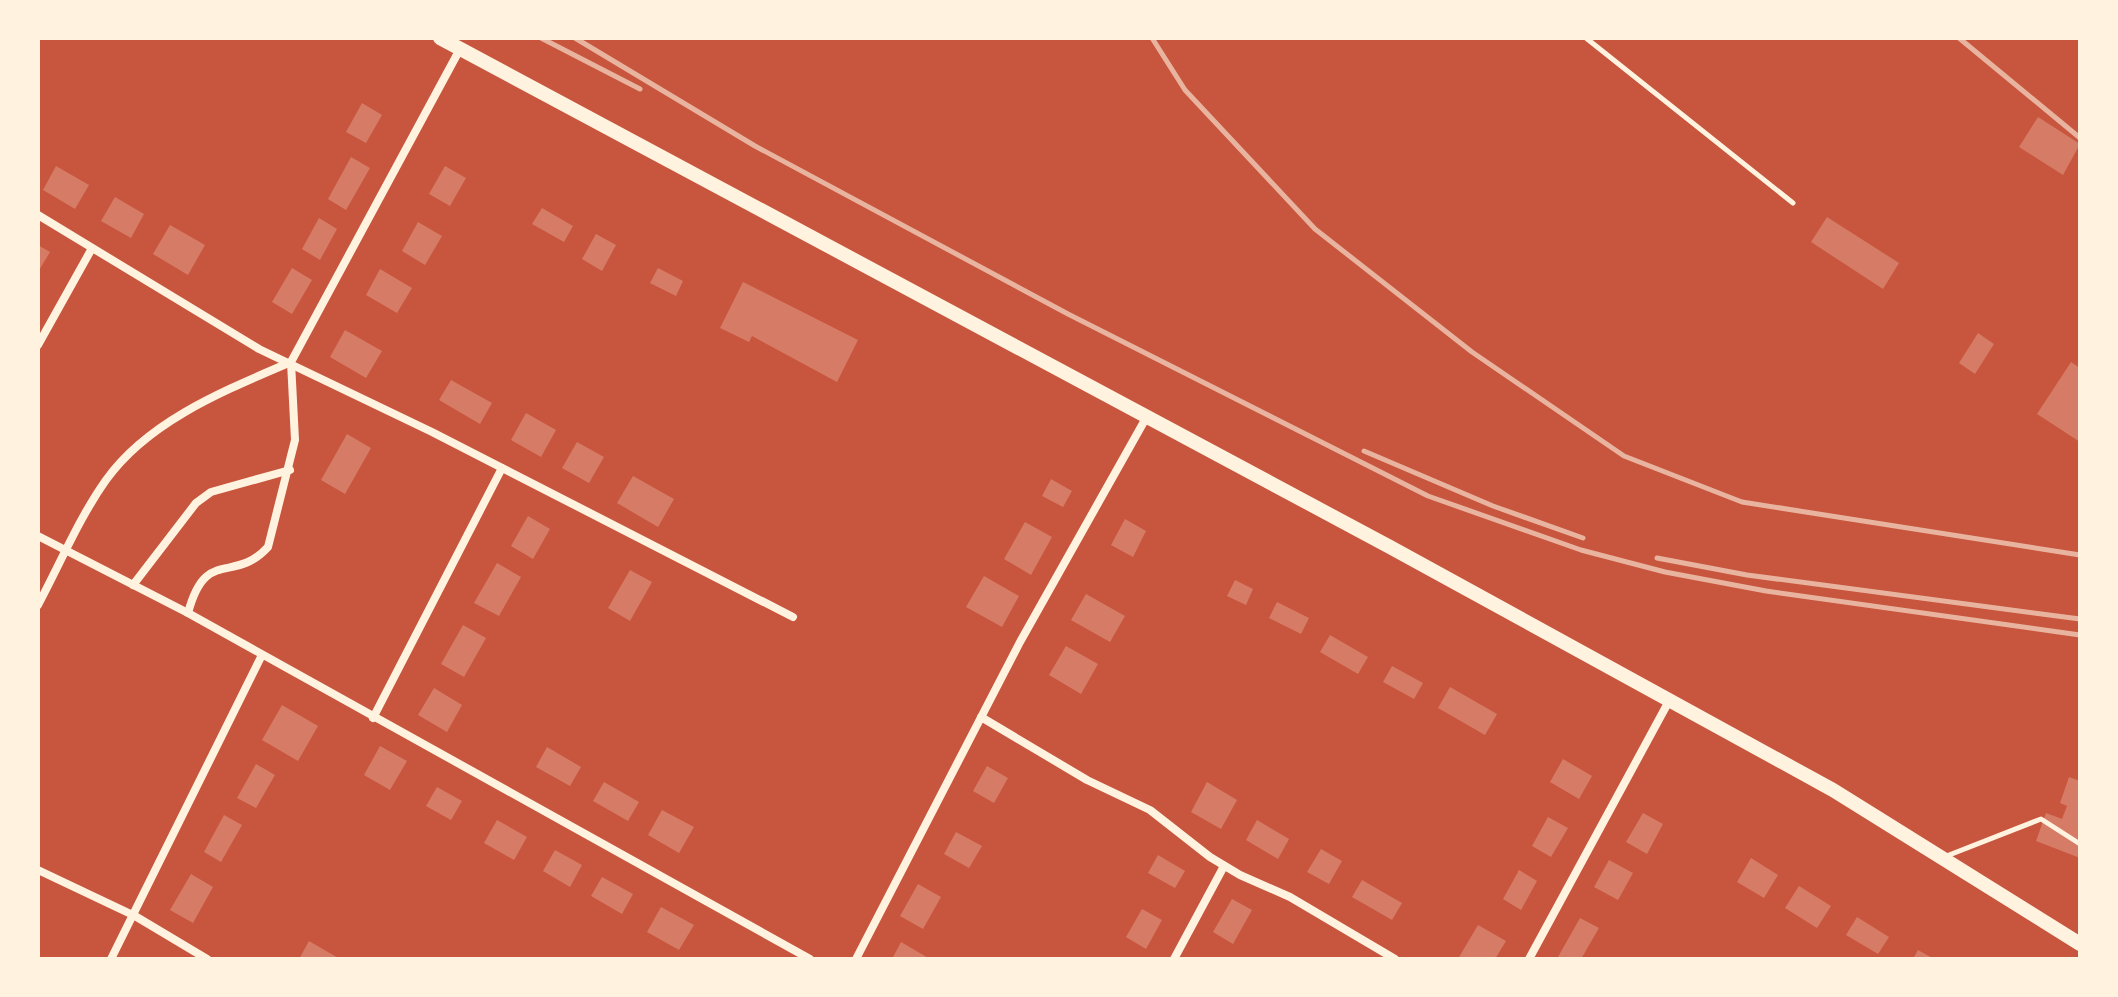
<svg xmlns="http://www.w3.org/2000/svg" width="2118" height="997" font-family="'Golos Text',sans-serif">
<rect width="100%" height="100%" fill="#c8553d"/>
<g fill="#d67c66">
<polygon points="362,103 382,115 366,143 346,132"/>
<polygon points="2038,117 2080,144 2063,175 2019,147"/>
<polygon points="351,157 370,168 346,210 328,199"/>
<polygon points="56,166 89,185 75,209 43,190"/>
<polygon points="445,166 466,178 450,206 429,194"/>
<polygon points="115,197 144,214 131,238 101,221"/>
<polygon points="542,208 573,226 564,242 532,224"/>
<polygon points="1827,217 1899,263 1883,289 1811,242"/>
<polygon points="319,218 337,229 320,260 302,249"/>
<polygon points="418,222 442,236 425,265 402,251"/>
<polygon points="170,225 205,245 188,275 153,254"/>
<polygon points="596,234 616,245 602,271 582,259"/>
<polygon points="38,245 50,252 38,272"/>
<polygon points="292,268 312,280 292,314 272,302"/>
<polygon points="658,268 683,281 676,296 650,283"/>
<polygon points="380,269 412,288 397,313 366,295"/>
<polygon points="743,282 858,340 837,382 752,336 749,342 720,328"/>
<polygon points="345,330 382,351 366,378 330,357"/>
<polygon points="1978,333 1994,344 1975,374 1959,363"/>
<polygon points="2071,362 2080,368 2080,442 2037,414"/>
<polygon points="451,380 492,403 480,424 439,400"/>
<polygon points="526,413 556,430 541,457 511,440"/>
<polygon points="347,434 371,448 345,494 321,480"/>
<polygon points="577,442 604,457 589,483 562,468"/>
<polygon points="633,476 674,499 658,527 617,503"/>
<polygon points="1051,479 1072,491 1063,507 1042,496"/>
<polygon points="528,516 550,529 533,559 511,546"/>
<polygon points="1125,519 1146,531 1133,557 1111,545"/>
<polygon points="1025,522 1052,537 1031,575 1004,559"/>
<polygon points="497,563 521,577 499,616 474,603"/>
<polygon points="630,570 652,582 630,621 608,608"/>
<polygon points="984,576 1019,596 1002,627 966,607"/>
<polygon points="1235,580 1253,589 1246,605 1227,596"/>
<polygon points="1086,594 1125,616 1110,642 1071,620"/>
<polygon points="1277,602 1309,618 1301,634 1269,618"/>
<polygon points="463,625 486,638 464,677 441,664"/>
<polygon points="1330,635 1368,657 1358,674 1320,652"/>
<polygon points="1066,646 1098,664 1081,694 1049,675"/>
<polygon points="1392,666 1423,683 1414,699 1383,682"/>
<polygon points="1450,687 1497,714 1485,735 1438,708"/>
<polygon points="434,688 462,705 447,732 418,715"/>
<polygon points="282,705 318,726 298,761 262,740"/>
<polygon points="380,746 407,761 390,790 364,775"/>
<polygon points="547,747 581,767 570,786 536,767"/>
<polygon points="1563,759 1592,776 1579,799 1550,782"/>
<polygon points="256,764 275,775 256,808 237,798"/>
<polygon points="987,766 1008,778 994,803 973,791"/>
<polygon points="2069,777 2080,781 2080,858 2036,841 2046,813 2062,819 2067,806 2060,803"/>
<polygon points="604,782 639,802 628,821 593,801"/>
<polygon points="1207,782 1237,800 1221,829 1191,812"/>
<polygon points="437,787 462,801 451,820 426,806"/>
<polygon points="662,810 694,827 679,853 648,835"/>
<polygon points="1643,813 1663,824 1647,854 1626,842"/>
<polygon points="224,815 242,825 221,862 204,852"/>
<polygon points="1548,817 1568,828 1551,857 1532,846"/>
<polygon points="497,820 527,837 514,860 484,843"/>
<polygon points="1257,820 1289,839 1278,859 1246,840"/>
<polygon points="956,832 982,846 969,868 944,854"/>
<polygon points="1321,849 1342,861 1329,884 1307,872"/>
<polygon points="555,850 582,865 570,887 543,871"/>
<polygon points="1158,855 1185,871 1175,888 1148,873"/>
<polygon points="1751,858 1778,875 1764,898 1737,882"/>
<polygon points="1609,860 1633,873 1618,900 1594,887"/>
<polygon points="1519,870 1537,881 1521,910 1503,899"/>
<polygon points="191,874 213,887 193,923 170,910"/>
<polygon points="602,877 633,894 622,914 591,896"/>
<polygon points="1362,880 1402,903 1392,920 1352,897"/>
<polygon points="918,884 941,897 923,929 900,916"/>
<polygon points="1799,886 1831,906 1817,928 1785,908"/>
<polygon points="1232,899 1252,910 1233,944 1213,932"/>
<polygon points="661,907 694,925 679,950 647,932"/>
<polygon points="1142,909 1162,920 1146,949 1126,937"/>
<polygon points="1857,917 1889,937 1878,954 1846,935"/>
<polygon points="1580,918 1599,928 1581,959 1562,959 1558,957"/>
<polygon points="1478,925 1506,941 1495,959 1459,957"/>
<polygon points="309,941 340,959 299,959"/>
<polygon points="901,942 930,959 892,959"/>
<polygon points="1918,950 1934,959 1913,959"/>
</g>
<g fill="none" stroke-linecap="round" stroke-linejoin="round">
<g stroke="#fff3e0" stroke-width="5">
<polyline points="1586,38 1793,203"/>
<polyline points="1944,857 2041,819 2080,844"/>
</g>
<g stroke="#fff3e0" stroke-width="8">
<polyline points="38,215 259,349 432,432 793,617"/>
<polyline points="38,345 91,250"/>
<polyline points="38,536 188,613 810,959"/>
<polyline points="133,585 196,503 211,492 290,470"/>
<path d="M38,605C60,564 79,518 106,480C149,420 226,390 291,362"/>
<path d="M188,613C206,546 233,585 268,547L295,440L291,362L460,49"/>
<polyline points="981,717 1087,780 1150,810 1210,857 1240,875 1290,897 1395,959"/>
<polyline points="373,718 502,468"/>
<polyline points="38,870 135,916 207,959"/>
<polyline points="111,959 262,655"/>
<polyline points="856,959 1020,642 1146,418"/>
<polyline points="1174,959 1224,866"/>
<polyline points="1529,959 1669,701"/>
</g>
<polyline stroke="#fff3e0" stroke-width="14" points="440,38 1390,547 1833,790 2080,944"/>
<g stroke="#e9b49f" stroke-width="5">
<polyline points="541,38 640,89"/>
<polyline points="575,38 755,146 1068,314 1428,496 1581,550 1665,572 1766,591 2080,635"/>
<polyline points="1152,38 1185,90 1315,229 1472,352 1624,456 1742,502 2080,555"/>
<polyline points="1959,38 2080,138"/>
<polyline points="1364,451 1493,506 1583,538"/>
<polyline points="1657,558 1747,575 2080,619"/>
</g>
</g>
<rect width="2118" height="997" fill="none" stroke="#fff3e0" stroke-width="80"/>
</svg>
